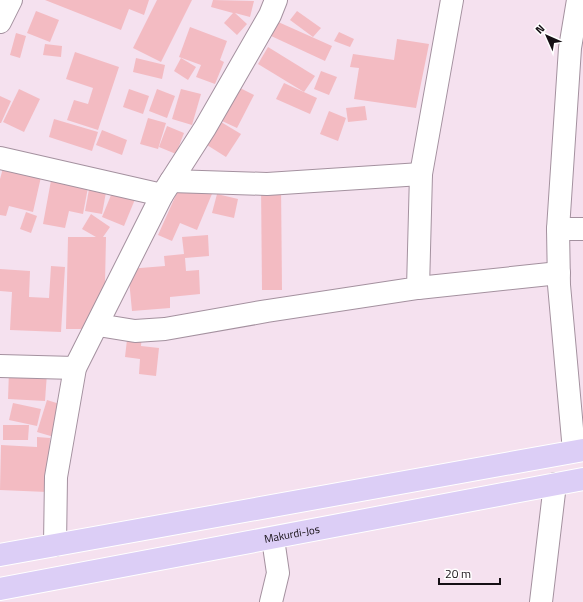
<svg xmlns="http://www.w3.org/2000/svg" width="583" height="602" font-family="'Titillium Web',sans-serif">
<rect width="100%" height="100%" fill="#f5e1ef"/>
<g fill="#f3bbc2">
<polygon points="45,0 149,0 144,15 129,9 121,30"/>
<polygon points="157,0 192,0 161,62 133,48"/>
<polygon points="213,0 254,1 250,17 235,13 247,24 237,35 224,23 233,13 211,7"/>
<polygon points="36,11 59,20 50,42 27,33"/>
<polygon points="297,11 321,28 313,37 290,20"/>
<polygon points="276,21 332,46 325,61 269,35"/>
<polygon points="190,27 227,41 220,60 224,62 215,84 196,77 201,65 179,57"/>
<polygon points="339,32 354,39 350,47 334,41"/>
<polygon points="16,33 26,36 20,58 10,55"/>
<polygon points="397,39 429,44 416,108 354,99 359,68 350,67 353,54 394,60"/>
<polygon points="45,44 62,46 61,57 43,55"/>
<polygon points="268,47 315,76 304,92 258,64"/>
<polygon points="75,52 119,67 98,130 67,120 74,100 88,104 93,88 66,79"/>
<polygon points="136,58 165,65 162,79 133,72"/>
<polygon points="181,58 196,67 188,80 174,71"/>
<polygon points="321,71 337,77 329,95 314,89"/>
<polygon points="284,83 317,98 310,114 276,99"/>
<polygon points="238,87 254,95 237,128 222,121"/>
<polygon points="19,89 40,99 24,132 3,122"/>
<polygon points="129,89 149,96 143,114 123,107"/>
<polygon points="157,89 175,96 167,118 149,111"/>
<polygon points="181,89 201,94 192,125 172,119"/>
<polygon points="0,96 11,101 1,123 0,123"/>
<polygon points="365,106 367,120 348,122 346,108"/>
<polygon points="329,111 346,118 338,141 320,134"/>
<polygon points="148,118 166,123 158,149 140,144"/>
<polygon points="54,119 98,132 92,151 49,137"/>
<polygon points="221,122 241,134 226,157 207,145"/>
<polygon points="167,126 184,133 176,154 159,147"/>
<polygon points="102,130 127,140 122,155 96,145"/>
<polygon points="3,168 41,177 33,212 9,206 6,216 0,215 0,179"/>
<polygon points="52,175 89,182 83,214 69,211 65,228 43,224"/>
<polygon points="184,177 214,189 197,230 180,223 172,241 158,235"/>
<polygon points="116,183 138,192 124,226 102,217"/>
<polygon points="90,184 107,187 102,214 85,211"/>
<polygon points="261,184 281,184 282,290 262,290"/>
<polygon points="217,194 238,199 234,218 212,213"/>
<polygon points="26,212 37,216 31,233 20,229"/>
<polygon points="91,214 110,227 103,237 106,237 104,329 66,329 68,237 96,237 82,229"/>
<polygon points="208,235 209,256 185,258 186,271 199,270 200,294 170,297 170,308 132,311 128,269 165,266 164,256 184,254 182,237"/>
<polygon points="51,266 65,267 61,332 10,330 12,292 0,291 0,269 30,271 29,297 49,298"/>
<polygon points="128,331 142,333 141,346 159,348 156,376 139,374 140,359 125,357"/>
<polygon points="9,371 47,373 45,401 8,399"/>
<polygon points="47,400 63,405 54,437 37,432"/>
<polygon points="13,403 41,409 37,426 9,420"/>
<polygon points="3,425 29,425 28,440 3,440"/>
<polygon points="37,437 50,438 47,492 0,490 1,445 37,447"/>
</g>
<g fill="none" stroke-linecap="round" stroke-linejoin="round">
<g stroke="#a4919f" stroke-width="24">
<g id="minor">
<polyline points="0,22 11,0"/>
<polyline points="0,158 162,195"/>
<polyline points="171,181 267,184 421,174"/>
<polyline points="558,229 583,229"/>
<polyline points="418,288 559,273"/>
<polyline points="98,325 135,331 165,329 267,311 418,288 421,174 452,0"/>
<polyline points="0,366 75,368"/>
<polyline points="574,451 559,285 558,229 570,48 578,0"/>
<polyline points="55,545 56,477 75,368 162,195 205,128 270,15 276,0"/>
<polyline points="271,602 278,573 273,539"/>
<polyline points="541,602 555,484"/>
</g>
</g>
<g stroke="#fff" stroke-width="24">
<g id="trunk">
<polyline points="0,555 583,450"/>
<path id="s1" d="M0,589L583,479"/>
</g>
</g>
<use href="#minor" stroke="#fff" stroke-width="22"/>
<use href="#trunk" stroke="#dccef6" stroke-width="22"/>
</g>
<g text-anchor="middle" stroke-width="3.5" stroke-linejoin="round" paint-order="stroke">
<g font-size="11" fill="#150f14" stroke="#fff">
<text dy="4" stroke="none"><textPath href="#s1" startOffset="297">Makurdi-Jos</textPath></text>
</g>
</g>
<g transform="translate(547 36) rotate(315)" stroke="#ffffff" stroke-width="3" paint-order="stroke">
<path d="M0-3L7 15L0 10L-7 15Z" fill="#150f14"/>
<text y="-6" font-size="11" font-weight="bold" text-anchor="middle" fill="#150f14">N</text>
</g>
<path d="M439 578v6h61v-6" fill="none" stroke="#150f14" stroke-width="2"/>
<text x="445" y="578" font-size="12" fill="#150f14" stroke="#ffffff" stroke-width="3" paint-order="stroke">20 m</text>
</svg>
